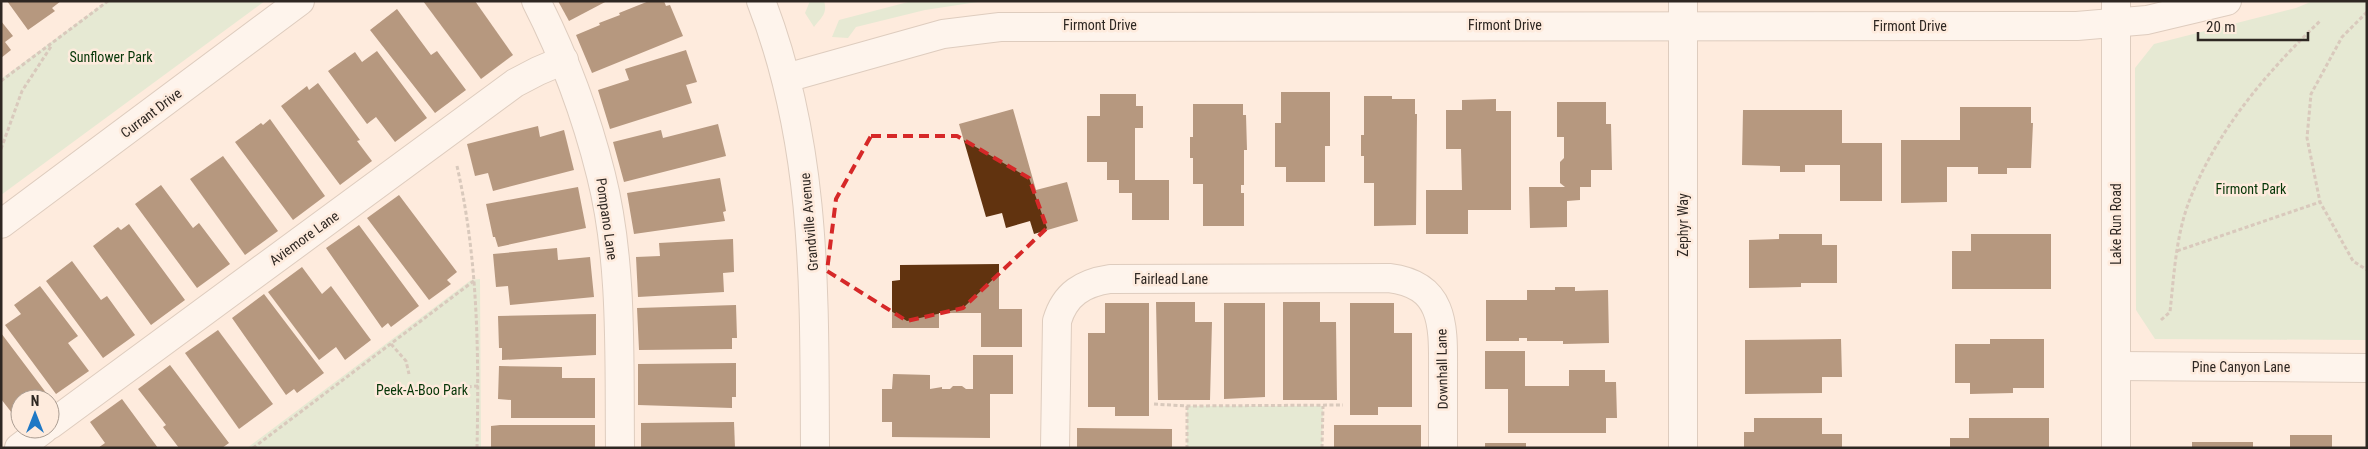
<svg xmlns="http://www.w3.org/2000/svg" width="2368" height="449" font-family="'Roboto Condensed',sans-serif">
<rect width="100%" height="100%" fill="#feebdd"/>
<g fill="#cae6c8">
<polygon points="107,1 265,1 1,195 1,79"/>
<path d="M810,1H824C828,13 821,18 814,27L805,13Z"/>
<polygon points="912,1 984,1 925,10 856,27 848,38 832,37 839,20"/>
<polygon points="2313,1 2367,1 2367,340 2155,339 2136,310 2135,68 2154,44 2296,8"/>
<polygon points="480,279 481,448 247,448 471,280"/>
<polygon points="1187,406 1323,406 1322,448 1187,448"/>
</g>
<g fill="#61330f">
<polygon points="7,1 61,1 52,8 55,11 28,30"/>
<polygon points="423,1 475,1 513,55 481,79"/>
<polygon points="558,1 607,1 569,21"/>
<polygon points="649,1 664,1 666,6 670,5 683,36 592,73 576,35 600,25 599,23 620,15 619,13"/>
<polygon points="397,9 431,55 437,51 466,90 435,113 370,30"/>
<polygon points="1,21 13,36 5,42 11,50 1,58"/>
<polygon points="686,50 697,82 686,85 692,103 610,129 598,90 629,80 625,69"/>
<polygon points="377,51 427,118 395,142 376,117 367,124 328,71 355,52 362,62"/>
<polygon points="318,83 360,140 357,141 372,161 340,185 281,106 307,86 309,90"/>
<polygon points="1281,92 1330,92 1330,146 1325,146 1325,182 1286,182 1286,167 1275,167 1275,123 1281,123"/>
<polygon points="1100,94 1136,94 1136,106 1143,106 1143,128 1135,128 1135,180 1169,180 1169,220 1132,220 1132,193 1119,193 1119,180 1107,180 1107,162 1087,162 1087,116 1100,116"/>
<polygon points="1364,96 1392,96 1392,99 1415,99 1415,114 1417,114 1416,225 1374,226 1374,183 1364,183 1364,156 1361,156 1361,135 1364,135"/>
<polygon points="1496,99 1496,111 1511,111 1511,210 1468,210 1468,234 1426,234 1426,190 1462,190 1461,149 1446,149 1446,110 1462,110 1462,100"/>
<polygon points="1557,102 1606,102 1606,124 1611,124 1612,170 1591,170 1591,187 1580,187 1580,200 1567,201 1567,227 1530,228 1529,187 1565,187 1560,183 1560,162 1564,158 1564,137 1557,137"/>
<polygon points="1193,104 1243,104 1243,115 1246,115 1247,150 1244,150 1244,185 1241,185 1241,193 1244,193 1244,226 1203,226 1203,184 1193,184 1193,158 1190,158 1190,137 1193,137"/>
<polygon points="1960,107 2031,107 2031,123 2033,123 2031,168 2007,168 2007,174 1978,174 1978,167 1947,167 1947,202 1901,203 1901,140 1960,140"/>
<polygon points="1013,109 1036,190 1067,182 1078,221 1034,234 1030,221 1006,228 1002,213 986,217 959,124"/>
<polygon points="1743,110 1842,110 1842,143 1882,143 1882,201 1840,201 1840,165 1805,165 1805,172 1780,172 1780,166 1742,165"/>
<polygon points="270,119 325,196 293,220 235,142 261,123 263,125"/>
<polygon points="718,124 726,156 624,182 613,142 661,130 663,138"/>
<polygon points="538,126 540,137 564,130 574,170 493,191 488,173 475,176 467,144"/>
<polygon points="223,156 278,231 245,255 190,179"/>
<polygon points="720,178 726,211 723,212 725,221 634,234 627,193"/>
<polygon points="161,185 193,228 199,223 230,264 197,288 135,204"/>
<polygon points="578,187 586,228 498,247 495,237 493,237 486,204"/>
<polygon points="399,195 457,272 447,280 451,284 429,300 367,218"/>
<polygon points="129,224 185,300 151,325 93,246 118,227 121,230"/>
<polygon points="359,225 419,306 391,327 388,323 382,328 326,248"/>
<polygon points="1779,234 1822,234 1822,245 1837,245 1837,283 1801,283 1801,287 1749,288 1749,240 1779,239"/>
<polygon points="1971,234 2051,234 2051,289 1952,289 1952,251 1971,251"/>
<polygon points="733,239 734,272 723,273 724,292 638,297 636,257 660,256 659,243"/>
<polygon points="557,248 558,260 590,257 594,297 510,305 508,286 496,287 493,254"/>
<polygon points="72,261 101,300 107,296 135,335 103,358 46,281"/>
<polygon points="999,264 999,309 1022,309 1022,347 981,347 981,313 939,313 939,328 892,328 892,281 900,280 900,265"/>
<polygon points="302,267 322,294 331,286 371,340 345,360 336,347 319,360 268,292"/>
<polygon points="40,286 78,336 68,343 89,371 56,394 5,325 21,314 14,305"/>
<polygon points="1555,287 1575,287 1575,291 1608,290 1609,343 1563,344 1563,341 1527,341 1527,338 1519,338 1519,341 1486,341 1486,300 1527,300 1527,290 1555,290"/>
<polygon points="264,294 324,373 297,393 294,389 286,395 232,318"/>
<polygon points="1156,302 1195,302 1195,322 1212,322 1210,400 1158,400"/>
<polygon points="1283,302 1320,302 1320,322 1336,322 1337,400 1283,400"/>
<polygon points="1105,303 1149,303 1149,416 1115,416 1115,407 1088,407 1088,333 1105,333"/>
<polygon points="1224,303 1265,303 1265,397 1224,399"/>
<polygon points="1350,303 1394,303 1394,333 1412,333 1412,407 1378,407 1378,415 1350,415"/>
<polygon points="736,305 737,338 732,338 732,349 639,350 637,308"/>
<polygon points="596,314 596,355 502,360 502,348 499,348 498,316"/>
<polygon points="218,330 273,404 239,429 185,353"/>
<polygon points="1,333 50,398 20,399 19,422 1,399"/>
<polygon points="1841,339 1842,377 1822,377 1822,393 1745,394 1745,340"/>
<polygon points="1990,339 2044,339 2044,388 2013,388 2013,393 1970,394 1970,383 1955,383 1955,344 1990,344"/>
<polygon points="1485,351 1525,351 1525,386 1569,386 1569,370 1605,370 1605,382 1616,382 1617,418 1606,418 1606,433 1508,433 1508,389 1485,389"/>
<polygon points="973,355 1013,355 1013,394 990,394 990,438 892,437 892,422 882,422 882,389 892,389 893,374 930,375 930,389 942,387 942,389 950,389 953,386 962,386 966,389 973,389"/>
<polygon points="736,363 736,397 732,397 732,408 638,405 638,364"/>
<polygon points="170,365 229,443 222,448 179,448 163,427 166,425 138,389"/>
<polygon points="499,366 562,367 562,378 595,378 595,418 511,418 511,400 498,399"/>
<polygon points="122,399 158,448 98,448 105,443 90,422"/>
<polygon points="1754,418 1822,418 1822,434 1842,434 1842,448 1744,448 1744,432 1754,432"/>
<polygon points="1969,418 2049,418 2049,448 1950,448 1950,438 1969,438"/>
<polygon points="734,422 735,448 641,448 641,423"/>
<polygon points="500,425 595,425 595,448 491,448 491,426"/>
<rect x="1334" y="425" width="87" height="23"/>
<polygon points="1077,428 1172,429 1172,448 1077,448"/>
<rect x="2290" y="435" width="42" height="13"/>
<rect x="2192" y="442" width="61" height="6"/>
<rect x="1485" y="443" width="41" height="5"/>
</g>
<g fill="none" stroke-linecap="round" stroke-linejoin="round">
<g stroke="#b9a79a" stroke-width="30">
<g id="minor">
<path d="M536,1C564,56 586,115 601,175C623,262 619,359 620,448"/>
<path d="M761,1C818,148 814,294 815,448"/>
<polyline points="1683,1 1683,448"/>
<polyline points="2116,1 2116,448"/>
<polyline points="786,78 943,34 1000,27 2077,26 2147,20 2227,1"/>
<polyline points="1,224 300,1"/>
<polyline points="2116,366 2367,368"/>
<polyline points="50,425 515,83 538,71 564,60"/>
<polyline points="19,448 44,429"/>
<path d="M1055,448L1057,321C1065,294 1083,283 1110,279L1389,278C1447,285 1443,329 1443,375C1443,399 1443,423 1443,448"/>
</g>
</g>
<g stroke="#ad9f95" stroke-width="3" stroke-dasharray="4 2.5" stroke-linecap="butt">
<polyline points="2367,12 2342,37 2311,94 2307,138 2320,202 2353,261 2367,270"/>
<polyline points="1,81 108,1"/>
<polyline points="1,149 22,91 52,45"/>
<path d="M457,166C478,259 479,353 477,448"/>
<polyline points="2177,251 2320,202"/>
<path d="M2161,320L2170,312C2174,275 2176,234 2190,199C2218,129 2266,73 2320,21"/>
<polyline points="391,344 406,361 409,374"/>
<polyline points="443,394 456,388 478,386"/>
<polyline points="1154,404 1187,406 1343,405"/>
<polyline points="1187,406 1187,448"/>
<polyline points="253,448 475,280"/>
<polyline points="1322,448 1323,406"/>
</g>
<use href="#minor" stroke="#fff" stroke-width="28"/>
</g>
<path d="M0 0H2368V449H0ZM871,136H957L1029,178L1047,228L963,308L907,321L827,271L836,199Z" fill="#feebdd" fill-opacity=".55" fill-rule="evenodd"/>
<path fill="none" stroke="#d62828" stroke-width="4" stroke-dasharray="10 6" stroke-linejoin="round" d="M871,136H957L1029,178L1047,228L963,308L907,321L827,271L836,199Z"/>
<g text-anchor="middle" stroke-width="5" stroke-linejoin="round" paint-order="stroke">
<g font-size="14" fill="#2e2722" stroke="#feebdd">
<text x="1100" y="30">Firmont Drive</text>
<text x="1505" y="30">Firmont Drive</text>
<text x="1910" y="31">Firmont Drive</text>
<text transform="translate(151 113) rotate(-37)" y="5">Currant Drive</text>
<text transform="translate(607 219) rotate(82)" y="5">Pompano Lane</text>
<text transform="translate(809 222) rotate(-95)" y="5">Grandville Avenue</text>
<text transform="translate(2116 224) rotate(-90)" y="5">Lake Run Road</text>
<text transform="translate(1683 225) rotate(-90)" y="5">Zephyr Way</text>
<text transform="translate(304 238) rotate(-36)" y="5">Aviemore Lane</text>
<text x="1171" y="284">Fairlead Lane</text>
<text x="2241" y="372">Pine Canyon Lane</text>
<text transform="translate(1442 369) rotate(-91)" y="5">Downhall Lane</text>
</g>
<g font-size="14" fill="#063607" stroke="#feebdd">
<text x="111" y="62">Sunflower Park</text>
<text x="2251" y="194">Firmont Park</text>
<text x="422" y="395">Peek-A-Boo Park</text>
</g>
</g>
<rect width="2368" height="449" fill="none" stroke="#2e2722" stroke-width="5"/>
<g transform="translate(35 414)"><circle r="24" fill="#feebdd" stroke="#ab9d92"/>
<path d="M0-4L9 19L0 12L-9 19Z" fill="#1e78c5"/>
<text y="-8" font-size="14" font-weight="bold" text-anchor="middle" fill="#2e2722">N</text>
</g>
<path d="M2198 32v8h110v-8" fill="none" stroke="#2e2722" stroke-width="2.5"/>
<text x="2206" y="32" font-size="15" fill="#2e2722" stroke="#feebdd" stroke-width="4" paint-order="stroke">20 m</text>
</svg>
